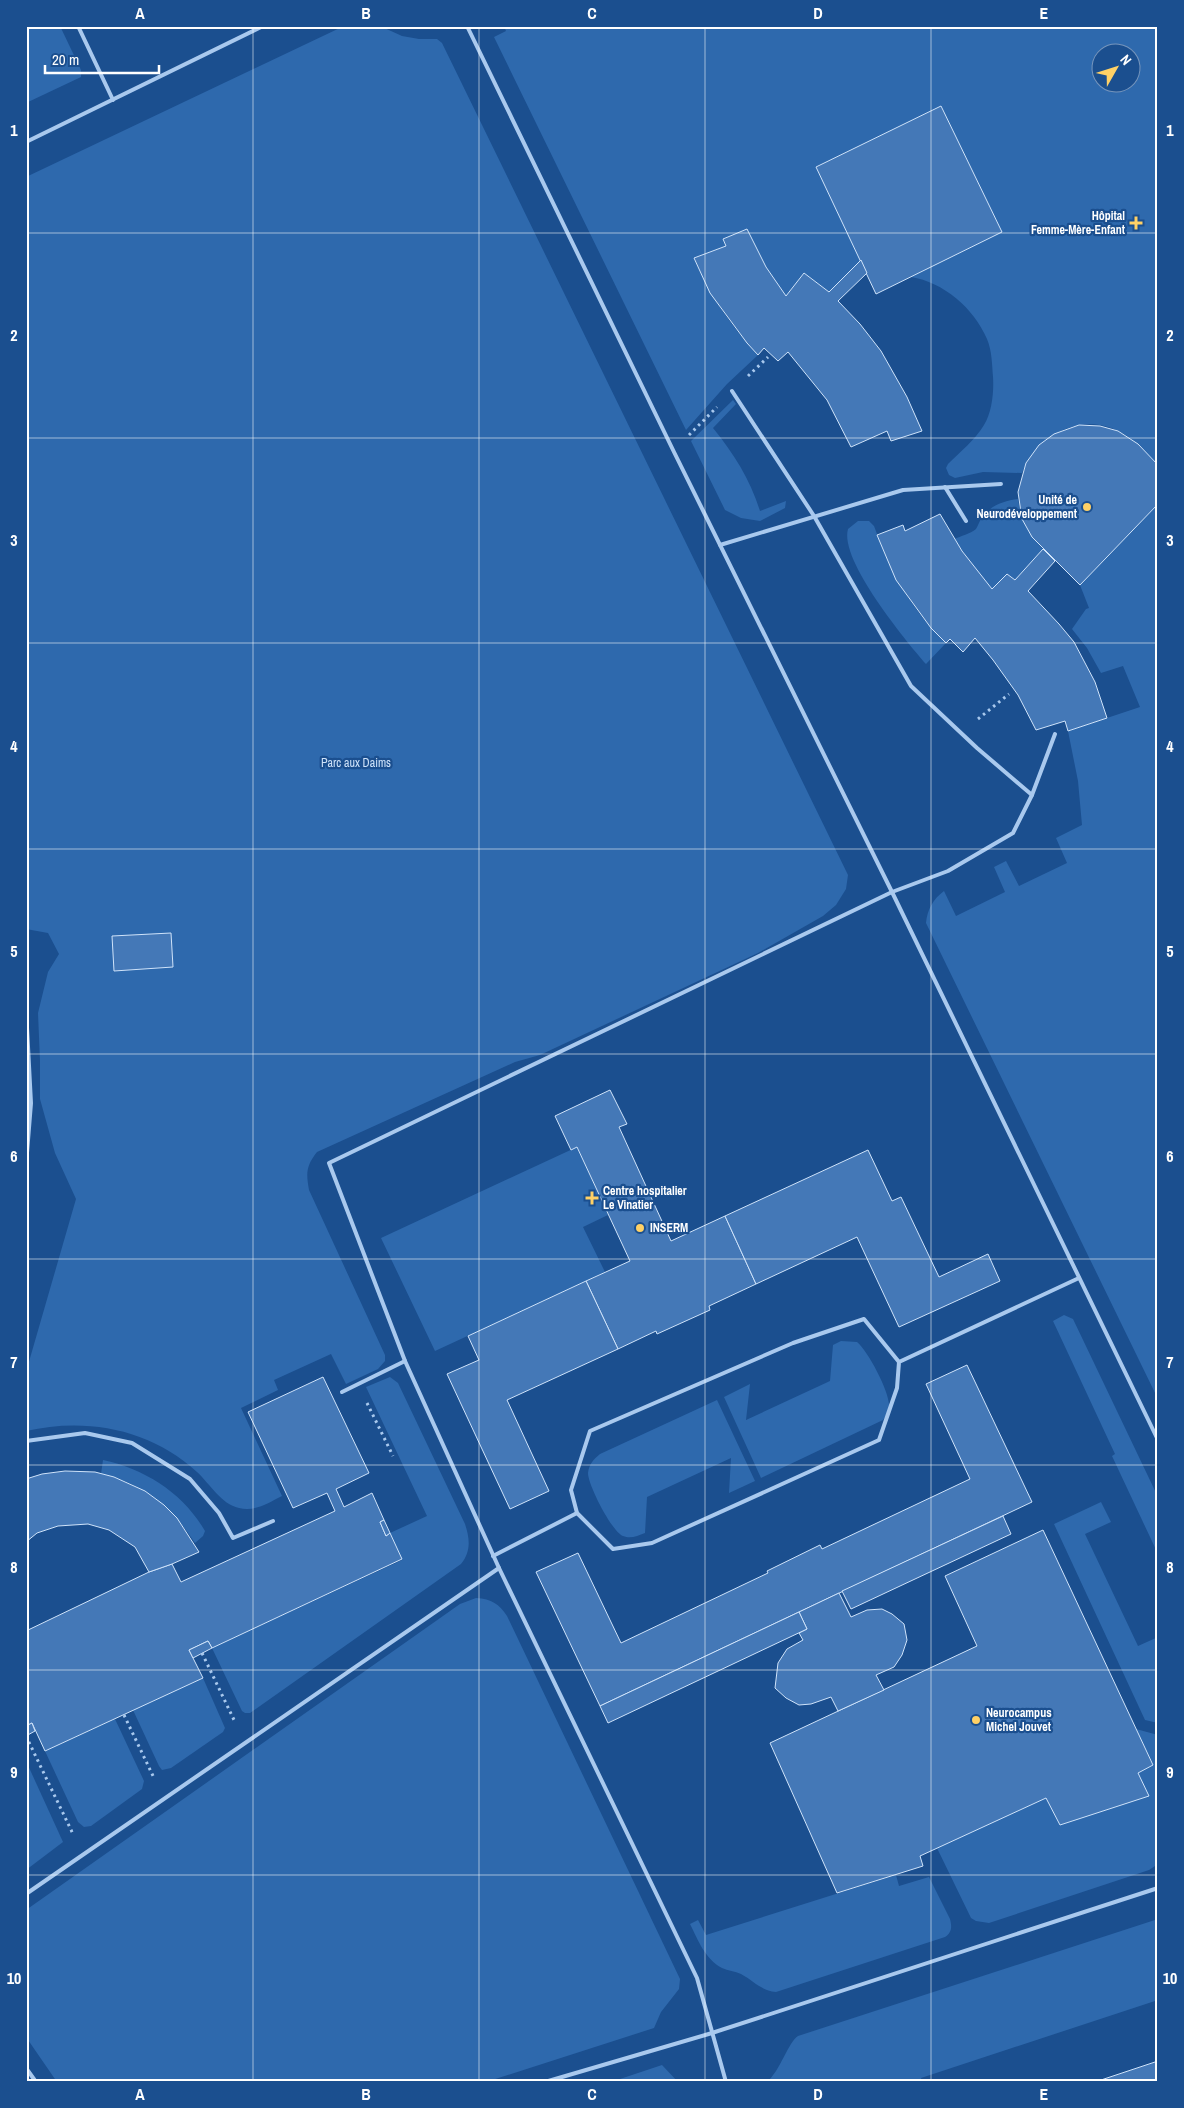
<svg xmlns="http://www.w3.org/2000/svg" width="1184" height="2108" font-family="'Archivo Narrow',sans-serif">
<rect width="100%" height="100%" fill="#1b4f8f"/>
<g fill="#2e69ad" fill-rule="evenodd">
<polygon points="26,26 60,26 81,70 81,77 26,103"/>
<path d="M344,26H380L402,36L419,39H437L442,43L848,875L846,889L836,905L823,916L758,953L540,1055L515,1062L317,1152C306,1166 306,1173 309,1190L385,1355V1361L378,1369L346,1384L331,1354L274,1380L278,1390L241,1408L282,1496C268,1503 255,1512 239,1508C221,1504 210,1484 197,1472C151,1429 86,1417 26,1431V1372L76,1199L55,1153L40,1099V1061L38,1013L48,972L59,954L48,933L26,929V177Z"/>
<path d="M504,26H1158V465C1146,453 1135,440 1120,432C1082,411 1037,435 1022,473L983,472L955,478L949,475L946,468L948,464C960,452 975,440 984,425C992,412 994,392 993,377C992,364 992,351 987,339C974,308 943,282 911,277L1002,232L941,106L816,167L861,260L829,292L804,273L786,296L766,267L747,229L723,239L726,246L694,258C709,294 731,326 758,355L727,384L686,430L494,37L506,31ZM1102,52H1132V82H1102Z"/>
<path d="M733,400L736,404L713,428C734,454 750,479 760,511L786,501L785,508L760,521L741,518L725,510L691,441Z"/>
<path d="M1018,499C1021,520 1029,534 1043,549L1015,580L1007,574L992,589L977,572L954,539C961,536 970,534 976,529C978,526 979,522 981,519C990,505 1004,501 1018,499Z"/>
<path d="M1158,504V1399L926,923C927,910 933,899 944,891L956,916L1005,892L994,867L1006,861L1019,886L1067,863L1056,838L1082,825L1078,781L1068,731L1140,707L1123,666L1101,673L1087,648L1072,629L1086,609L1089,608L1080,585Z"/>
<path d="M858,521H869L874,526C891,572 910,608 946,643L926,664C906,641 839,560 848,529Z"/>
<polygon points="577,1147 608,1215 583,1227 605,1272 435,1351 381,1238"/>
<polygon points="1064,1315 1073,1319 1158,1497 1158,1554 1112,1456 1115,1454 1053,1321"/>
<path d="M841,1341L857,1342C868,1351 889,1391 889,1405C889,1411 886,1416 883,1420L761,1478L724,1397L750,1384L746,1420L830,1381L833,1345Z"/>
<path d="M390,1377L398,1383L465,1524C470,1539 471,1552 461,1564L250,1713H245L242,1711L212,1648L402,1560L390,1533L427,1516L366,1387Z"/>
<path d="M717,1400L755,1481L729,1493L731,1458L647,1497L645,1533C637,1536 631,1539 623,1536C612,1532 588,1485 588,1473C589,1464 594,1459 600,1454Z"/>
<path d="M103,1460C145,1469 183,1493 205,1531L203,1536L195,1543C172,1508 142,1483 101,1474Z"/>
<polygon points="1101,1502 1111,1522 1085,1534 1138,1646 1158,1637 1158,1723 1145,1720 1054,1524"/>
<path d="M476,1598C492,1599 499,1604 507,1616L680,1979L679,1989L661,2012L654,2028L486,2082H57L26,2037V1910L460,1604Z"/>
<polygon points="203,1678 225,1728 223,1732 171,1768 162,1770 159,1766 133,1710"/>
<polygon points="115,1719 144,1781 142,1789 91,1826 84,1827 78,1822 45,1751"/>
<polygon points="1136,1729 1158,1735 1158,1864 1149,1870 989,1923 976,1921 971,1918 937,1848 1046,1798 1148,1796 1138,1773 1153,1764"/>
<polygon points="26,1761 63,1842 26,1870"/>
<path d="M896,1875L899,1886L929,1877L950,1919C952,1927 952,1932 945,1937L776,1992C760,1990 754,1981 741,1974C735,1971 728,1971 722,1968C705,1959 698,1940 690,1924L698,1920L706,1935Z"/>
<path d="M1158,1919V2000L921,2078L922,2082H767C780,2071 789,2041 798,2036Z"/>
<polygon points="662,2065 678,2082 611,2082"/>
</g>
<g fill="#4478b7" stroke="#cfe3fa">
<polygon points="941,106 1002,232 876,294 816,167"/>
<polygon points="747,229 766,267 786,296 804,273 829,292 861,260 867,273 838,301 860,324 881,351 907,397 922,431 891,441 887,431 851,447 827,400 788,352 778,361 764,348 758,355 747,343 710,293 694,258 726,246 723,239"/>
<polygon points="1079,425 1100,426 1118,431 1138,444 1158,465 1158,504 1080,585 1032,537 1022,519 1018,492 1026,463 1039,445 1054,434"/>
<polygon points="940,514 962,551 992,589 1007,574 1015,580 1043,549 1055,561 1028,591 1059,624 1074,642 1095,682 1107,718 1068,731 1065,721 1036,730 1018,695 993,660 975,638 963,652 950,639 946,643 931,628 896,580 877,535 903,525 905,531"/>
<polygon points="171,933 173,967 114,971 112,936"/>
<polygon points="610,1090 627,1124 619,1127 671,1241 725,1216 756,1284 709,1306 710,1310 657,1334 656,1331 618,1349 586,1281 630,1261 577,1147 571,1150 555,1116"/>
<polygon points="868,1150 892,1201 901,1197 939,1277 988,1254 1000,1281 899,1327 857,1237 756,1284 725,1216"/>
<polygon points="586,1281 618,1349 507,1400 549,1491 510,1509 447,1374 479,1360 468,1336"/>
<polygon points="967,1365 1032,1502 600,1706 536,1572 578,1553 621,1643 768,1573 767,1571 820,1545 822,1549 970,1479 926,1384"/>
<polygon points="323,1377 369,1473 336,1489 344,1507 372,1493 384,1520 380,1522 386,1536 390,1533 402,1559 212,1648 208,1641 189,1650 203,1678 45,1751 32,1723 26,1726 26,1631 149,1572 172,1564 181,1582 335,1511 327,1493 293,1508 248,1412"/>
<polygon points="65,1471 95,1472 114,1477 145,1491 164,1505 177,1518 199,1552 172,1564 149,1572 135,1547 109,1530 88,1524 58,1526 37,1533 26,1542 26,1479 42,1474"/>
<polygon points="1003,1516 1011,1534 851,1609 842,1591"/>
<polygon points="384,1520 390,1533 386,1536 380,1522"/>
<polygon points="1043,1530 1153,1765 1138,1773 1149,1796 1060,1825 1046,1798 920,1856 923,1866 837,1893 770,1743 977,1646 945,1576"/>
<polygon points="839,1593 851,1617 867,1610 882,1609 892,1614 904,1624 907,1640 902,1655 894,1667 876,1675 884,1690 838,1711 831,1697 811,1704 799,1705 786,1698 775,1688 778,1663 787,1649 803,1640 799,1633 807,1629 799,1612"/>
<polygon points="799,1612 807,1629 608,1723 600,1706"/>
<polygon points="208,1641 212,1648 193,1658 189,1650"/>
<polygon points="32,1723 35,1731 26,1736 26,1726"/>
<polygon points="1158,2061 1158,2082 1095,2082"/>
</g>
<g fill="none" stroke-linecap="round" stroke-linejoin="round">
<g stroke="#a9c9ee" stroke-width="3" stroke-dasharray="2.5 4" stroke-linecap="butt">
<polyline points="748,376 768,357"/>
<polyline points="689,435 717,407"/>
<polyline points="978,719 1009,694"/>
<polyline points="367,1403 393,1456"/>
<polyline points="202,1653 235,1722"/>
<polyline points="124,1715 154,1778"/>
<polyline points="26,1736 73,1834"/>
</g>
<g stroke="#a9c9ee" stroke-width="4">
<polyline points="78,26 113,100"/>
<polyline points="467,26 674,452 892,892 1158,1440"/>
<polyline points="26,142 263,26"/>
<polyline points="732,391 814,516 911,686 977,748 1032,795"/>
<polyline points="945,487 966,521"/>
<polyline points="720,545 903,490 1001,484"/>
<polyline points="26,1009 31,1103 26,1165"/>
<polyline points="899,1362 897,1388 879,1440 652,1543 613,1549 577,1513 571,1490 590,1431 793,1343 864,1319 899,1362 1079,1278"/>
<polyline points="342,1392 405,1361"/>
<polyline points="26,1441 85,1433 132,1443 190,1479 219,1513 233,1538 273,1521"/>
<polyline points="493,1556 577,1513"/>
<polyline points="26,1894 499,1568"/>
<polyline points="26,2068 36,2082"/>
<polyline points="545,2082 712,2033 1158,1888"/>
<polyline points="726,2082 697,1978 499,1568 405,1361 329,1163 892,892 948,871 1013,833 1032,795 1055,734"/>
</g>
</g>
<path fill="none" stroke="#fff" stroke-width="1" stroke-opacity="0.55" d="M253,26V2082M479,26V2082M705,26V2082M931,26V2082M26,233H1158M26,438H1158M26,643H1158M26,849H1158M26,1054H1158M26,1259H1158M26,1465H1158M26,1670H1158M26,1875H1158"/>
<g fill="#ffd166" stroke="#1b4f8f" stroke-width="2">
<path d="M1133.5 215.5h5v5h5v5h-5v5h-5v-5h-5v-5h5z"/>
<circle cx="1087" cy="507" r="5"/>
<path d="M589.5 1190.5h5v5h5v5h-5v5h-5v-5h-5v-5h5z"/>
<circle cx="640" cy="1228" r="5"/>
<circle cx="976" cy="1720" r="5"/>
</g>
<g text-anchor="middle" stroke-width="4.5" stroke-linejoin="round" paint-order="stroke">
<g font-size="12" font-weight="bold" fill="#fff" stroke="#1b4f8f" text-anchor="start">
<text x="1125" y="220" text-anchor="end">Hôpital<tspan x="1125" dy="14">Femme-Mère-Enfant</tspan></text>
<text x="1077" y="504" text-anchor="end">Unité de<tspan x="1077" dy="14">Neurodéveloppement</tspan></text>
<text x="603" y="1195">Centre hospitalier<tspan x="603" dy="14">Le Vinatier</tspan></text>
<text x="650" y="1232">INSERM</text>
<text x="986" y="1717">Neurocampus<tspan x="986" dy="14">Michel Jouvet</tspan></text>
</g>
<g font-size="12" fill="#cfe3fa" stroke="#1b4f8f">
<text x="356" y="767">Parc aux Daims</text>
</g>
</g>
<rect width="1184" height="2108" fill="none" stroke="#1b4f8f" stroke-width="55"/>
<g transform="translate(1116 68) rotate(51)"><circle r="24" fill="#1b4f8f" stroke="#7695bc"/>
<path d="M0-4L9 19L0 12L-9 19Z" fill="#ffd166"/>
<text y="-8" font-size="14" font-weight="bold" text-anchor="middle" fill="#ffffff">N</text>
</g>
<path d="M45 65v8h114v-8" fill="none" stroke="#ffffff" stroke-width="2.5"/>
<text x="52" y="65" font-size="15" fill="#ffffff" stroke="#1b4f8f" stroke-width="4" paint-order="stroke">20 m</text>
<rect x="28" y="28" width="1128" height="2052" fill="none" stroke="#fff" stroke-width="2"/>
<g font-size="16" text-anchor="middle" font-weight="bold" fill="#fff">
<text x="140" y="19">A</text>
<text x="366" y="19">B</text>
<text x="592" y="19">C</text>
<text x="818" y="19">D</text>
<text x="1044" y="19">E</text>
<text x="14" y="136">1</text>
<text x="1170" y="136">1</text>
<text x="14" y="341">2</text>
<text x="1170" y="341">2</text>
<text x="14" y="546">3</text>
<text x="1170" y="546">3</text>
<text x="14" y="752">4</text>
<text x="1170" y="752">4</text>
<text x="14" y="957">5</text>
<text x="1170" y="957">5</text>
<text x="14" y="1162">6</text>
<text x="1170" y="1162">6</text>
<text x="14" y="1368">7</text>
<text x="1170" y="1368">7</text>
<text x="14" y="1573">8</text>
<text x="1170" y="1573">8</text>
<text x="14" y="1778">9</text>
<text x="1170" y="1778">9</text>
<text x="14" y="1984">10</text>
<text x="1170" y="1984">10</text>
<text x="140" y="2100">A</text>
<text x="366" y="2100">B</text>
<text x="592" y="2100">C</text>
<text x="818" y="2100">D</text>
<text x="1044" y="2100">E</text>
</g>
</svg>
